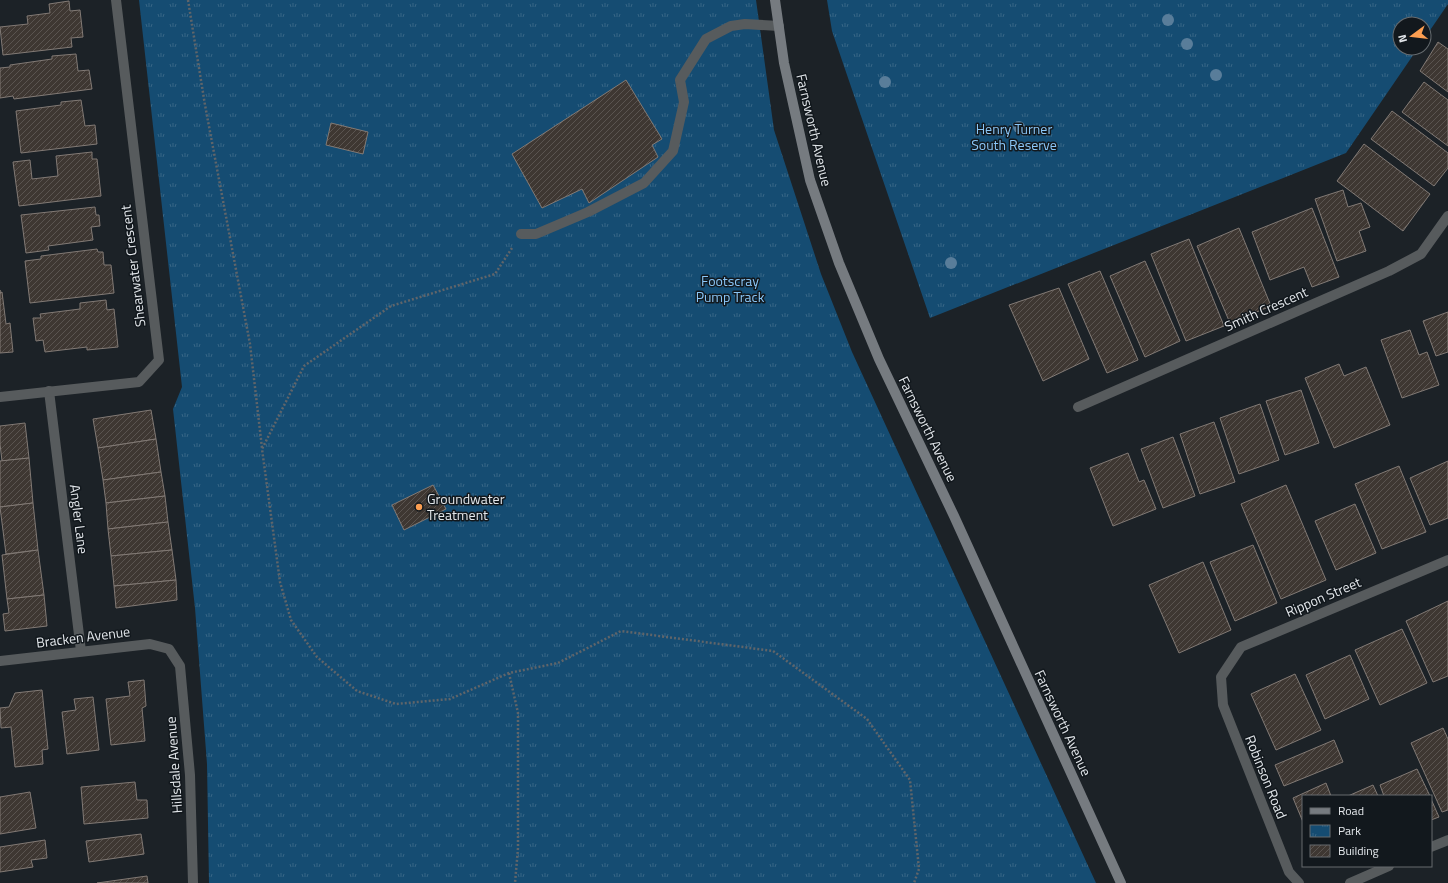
<svg xmlns="http://www.w3.org/2000/svg" width="1448" height="883" font-family="'Titillium Web',sans-serif">
<defs>
<pattern id="park-tufts" width="24" height="20" patternUnits="userSpaceOnUse"><rect width="24" height="20" fill="#154c72"/><path d="M3 7l-1-3M5 7V3M7 7l1-3M15 17l-1-3M17 17v-4M19 17l1-3" fill="none" stroke="#376686"/></pattern>
<pattern id="building-hatch" width="6" height="6" patternUnits="userSpaceOnUse"><rect width="6" height="6" fill="#3e3732"/><path d="M-1 1l2-2M0 6l6-6M5 7l2-2" fill="none" stroke="#5a5450"/></pattern>
</defs>
<rect width="100%" height="100%" fill="#1c2227"/>
<g fill="url(#park-tufts)">
<polygon points="139,0 756,0 774,130 821,274 852,352 1096,883 209,883 207,764 195,608 173,409 182,387"/>
<polygon points="827,0 1448,0 1448,4 1424,39 1424,24 1400,24 1400,48 1418,48 1346,153 930,318 832,31"/>
</g>
<g fill="url(#building-hatch)" stroke="#827a75">
<polygon points="69,1 70,11 80,10 83,37 71,38 72,47 3,55 0,27 28,24 27,16 50,13 49,4"/>
<polygon points="1438,42 1448,49 1448,92 1420,71"/>
<polygon points="76,54 78,71 89,70 92,89 14,99 13,96 0,98 0,68 10,67 10,65 52,59 52,56"/>
<polygon points="626,80 662,139 652,145 658,157 589,203 582,189 542,208 512,154"/>
<polygon points="1424,82 1448,100 1448,146 1402,112"/>
<polygon points="81,100 85,126 95,125 97,144 21,153 16,111 61,105 61,102"/>
<polygon points="1392,111 1448,153 1448,168 1434,186 1371,139"/>
<polygon points="331,123 368,132 363,154 326,145"/>
<polygon points="1364,144 1430,194 1403,231 1337,181"/>
<polygon points="92,152 92,159 97,159 101,196 19,206 13,162 30,160 32,179 58,176 56,156"/>
<polygon points="1343,190 1348,207 1361,203 1370,227 1359,231 1366,251 1337,261 1315,199"/>
<polygon points="95,207 96,215 99,215 100,226 91,227 93,240 48,246 49,250 26,253 21,215"/>
<polygon points="1312,208 1339,277 1312,287 1304,267 1270,280 1252,232"/>
<polygon points="1239,228 1271,306 1230,323 1197,246"/>
<polygon points="1189,239 1224,326 1186,341 1151,254"/>
<polygon points="97,249 98,252 103,252 104,265 111,265 114,293 30,303 25,261 41,259 41,256"/>
<polygon points="1145,261 1180,341 1145,357 1110,276"/>
<polygon points="1100,271 1138,360 1107,373 1068,284"/>
<polygon points="1059,288 1089,359 1043,381 1009,305"/>
<polygon points="0,290 0,293 2,292 6,324 10,323 13,352 0,353"/>
<polygon points="106,300 107,310 114,309 118,347 87,350 87,347 45,352 43,340 36,341 33,318 41,318 40,314 80,309 80,303"/>
<polygon points="1448,312 1448,352 1436,356 1423,321"/>
<polygon points="1410,330 1419,355 1427,352 1439,385 1402,398 1381,340"/>
<polygon points="1339,364 1344,376 1366,367 1390,425 1334,448 1305,378"/>
<polygon points="1301,390 1319,443 1285,455 1266,401"/>
<polygon points="1260,404 1279,460 1239,474 1220,418"/>
<polygon points="151,410 156,439 98,448 93,419"/>
<polygon points="1214,422 1235,482 1200,494 1180,434"/>
<polygon points="25,423 29,458 2,461 0,444 0,426"/>
<polygon points="1173,437 1195,496 1163,508 1141,449"/>
<polygon points="156,439 161,472 103,480 98,448"/>
<polygon points="1128,453 1139,482 1144,480 1156,509 1113,526 1090,468"/>
<polygon points="29,458 33,503 0,507 0,461"/>
<polygon points="1448,461 1448,518 1430,525 1410,478"/>
<polygon points="1399,466 1426,532 1382,549 1355,484"/>
<polygon points="161,472 165,496 106,503 103,480"/>
<polygon points="433,485 446,509 404,530 392,505"/>
<polygon points="1286,485 1326,580 1281,599 1241,504"/>
<polygon points="165,496 168,522 108,529 106,503"/>
<polygon points="33,503 38,550 6,554 0,507"/>
<polygon points="1355,504 1376,553 1336,570 1315,521"/>
<polygon points="168,522 172,550 111,556 108,529"/>
<polygon points="1253,545 1277,603 1235,621 1210,562"/>
<polygon points="38,550 44,595 7,599 2,555"/>
<polygon points="172,550 176,580 114,586 111,556"/>
<polygon points="1203,562 1231,630 1179,653 1149,585"/>
<polygon points="176,580 177,600 116,608 114,586"/>
<polygon points="44,595 47,626 5,631 3,614 9,613 7,599"/>
<polygon points="1448,601 1448,676 1433,682 1406,621"/>
<polygon points="1402,629 1427,683 1380,705 1355,650"/>
<polygon points="1350,655 1369,699 1325,719 1306,675"/>
<polygon points="1295,674 1321,730 1276,750 1251,694"/>
<polygon points="144,680 146,706 142,708 145,741 111,745 106,699 130,696 128,682"/>
<polygon points="42,690 48,749 42,750 43,764 15,767 11,727 1,728 0,708 9,707 15,693"/>
<polygon points="93,697 99,750 67,754 62,712 76,710 74,699"/>
<polygon points="1443,728 1448,739 1448,810 1442,812 1411,743"/>
<polygon points="1334,740 1343,762 1284,786 1275,765"/>
<polygon points="1417,769 1430,796 1384,796 1380,785"/>
<polygon points="135,782 137,800 147,800 148,818 84,824 81,787"/>
<polygon points="1326,783 1331,796 1303,796 1303,822 1293,798"/>
<polygon points="1373,785 1378,796 1348,796"/>
<polygon points="30,792 36,828 0,834 0,797"/>
<polygon points="1431,799 1439,817 1431,820"/>
<polygon points="141,834 144,854 89,862 86,841"/>
<polygon points="45,840 47,858 31,860 33,867 0,872 0,847"/>
<polygon points="147,876 148,883 97,883"/>
</g>
<g fill="none" stroke-linecap="round" stroke-linejoin="round">
<g stroke="#60656a" stroke-width="2.5" stroke-dasharray="2 2" stroke-linecap="butt">
<polyline points="188,0 205,105 250,344 262,448"/>
<polyline points="512,248 495,274 391,306 304,366 262,449 280,582 291,620 317,657 357,691 396,704 450,699 509,673 558,663 621,631 773,651 867,719 910,780 919,869 914,883"/>
<polyline points="509,673 518,713 518,848 515,883"/>
</g>
<polyline stroke="#575b5d" stroke-width="10" points="521,234 536,234 588,212 644,183 673,151 684,102 680,80 706,39 731,26 745,24 779,26"/>
<g stroke="#575b5d" stroke-width="10">
<polyline points="49,391 81,651"/>
<polyline points="0,397 139,382 159,360 116,0"/>
<polyline points="1078,407 1389,271 1421,254 1448,216"/>
<polyline points="0,661 150,644 169,649 180,666 190,775 193,883"/>
<polyline points="1431,847 1448,840"/>
<polyline points="1299,883 1289,872 1223,705 1221,677 1241,647 1448,560"/>
<polyline points="1350,883 1389,866"/>
</g>
<polyline stroke="#767b80" stroke-width="10" points="775,0 784,63 810,180 839,263 879,359 954,516 1121,883"/>
</g>
<g fill="#597d9a">
<circle cx="1168" cy="20" r="6"/>
<circle cx="1187" cy="44" r="6"/>
<circle cx="1216" cy="75" r="6"/>
<circle cx="885" cy="82" r="6"/>
<circle cx="1019" cy="127" r="6"/>
<circle cx="951" cy="263" r="6"/>
</g>
<circle fill="#fb9e51" stroke="#12181d" stroke-width="1.5" cx="419" cy="507" r="4"/>
<g text-anchor="middle" stroke-width="3" stroke-linejoin="round" paint-order="stroke">
<g font-size="14" fill="#8bc7f8" stroke="#12181d">
<text x="1014" y="134">Henry Turner<tspan x="1014" dy="16">South Reserve</tspan></text>
<text x="730" y="286">Footscray<tspan x="730" dy="16">Pump Track</tspan></text>
</g>
<g font-size="14" fill="#e3e7eb" stroke="#12181d">
<text transform="translate(814 130) rotate(77)" y="5">Farnsworth Avenue</text>
<text transform="translate(133 266) rotate(-97)" y="5">Shearwater Crescent</text>
<text transform="translate(1266 309) rotate(-24)" y="5">Smith Crescent</text>
<text transform="translate(928 429) rotate(64)" y="5">Farnsworth Avenue</text>
<text transform="translate(79 519) rotate(83)" y="5">Angler Lane</text>
<text transform="translate(1323 597) rotate(-23)" y="5">Rippon Street</text>
<text transform="translate(83 637) rotate(-7)" y="5">Bracken Avenue</text>
<text transform="translate(1063 723) rotate(65)" y="5">Farnsworth Avenue</text>
<text transform="translate(174 765) rotate(-94)" y="5">Hillsdale Avenue</text>
<text transform="translate(1266 777) rotate(68)" y="5">Robinson Road</text>
</g>
<g font-size="14" fill="#e3e7eb" stroke="#12181d" text-anchor="start">
<text x="427" y="504">Groundwater<tspan x="427" dy="16">Treatment</tspan></text>
</g>
</g>
<rect x="1302" y="795" width="130" height="72" fill="#12181d" stroke="#666b6f"/>
<rect x="1310" y="808" width="20" height="6" fill="#767b80" stroke="#666b6f"/>
<text x="1338" y="815" font-size="12" fill="#e3e7eb">Road</text>
<rect x="1310" y="825" width="20" height="12" fill="url(#park-tufts)" stroke="#666b6f"/>
<text x="1338" y="835" font-size="12" fill="#e3e7eb">Park</text>
<rect x="1310" y="845" width="20" height="12" fill="url(#building-hatch)" stroke="#666b6f"/>
<text x="1338" y="855" font-size="12" fill="#e3e7eb">Building</text>
<g transform="translate(1412 36) rotate(255)"><circle r="19" fill="#12181d" stroke="#666b6f"/>
<path d="M0-3L7 15L0 10L-7 15Z" fill="#fb9e51"/>
<text y="-6" font-size="11" font-weight="bold" text-anchor="middle" fill="#e3e7eb">N</text>
</g>
</svg>
